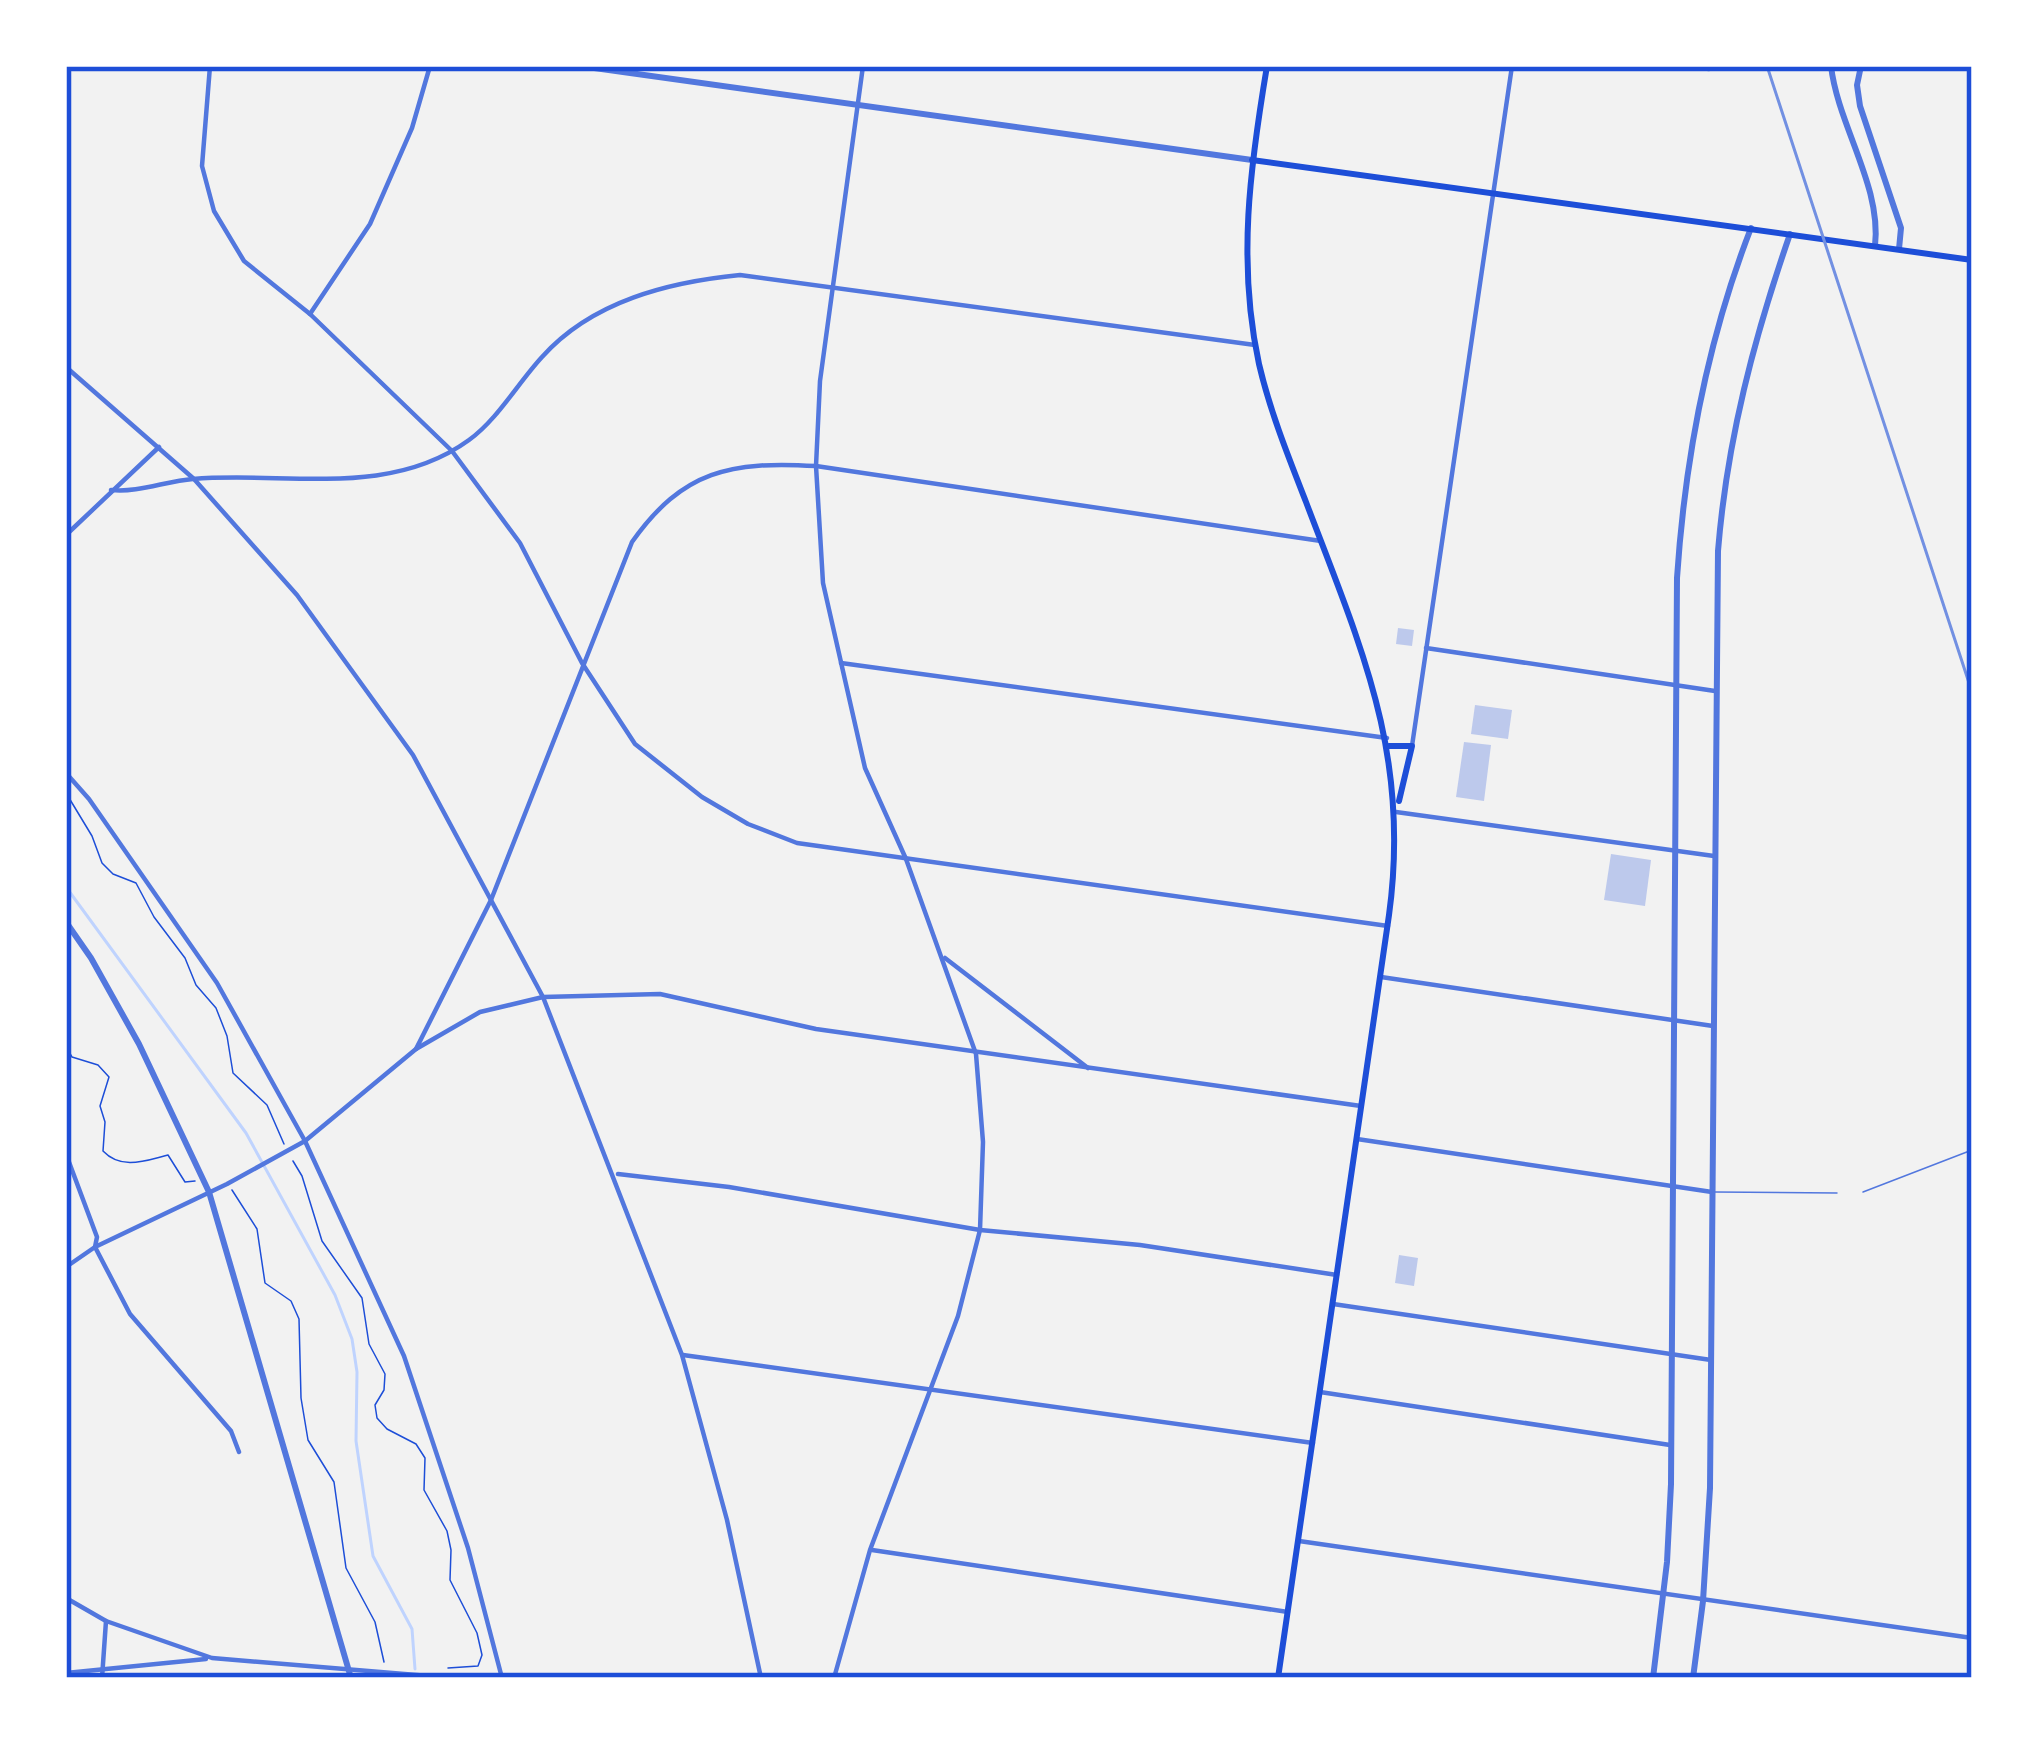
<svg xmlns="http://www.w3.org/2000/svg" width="2038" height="1744" font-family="'Exo 2',sans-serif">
<rect width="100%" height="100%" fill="#f2f2f2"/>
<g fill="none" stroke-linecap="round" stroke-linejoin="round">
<polyline stroke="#bfd3fe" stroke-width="3" points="66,887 246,1133 335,1295 352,1339 357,1372 356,1441 373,1556 412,1629 415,1669"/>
</g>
<g fill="#bdc9ec">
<polygon points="1398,628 1414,630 1412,646 1396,644"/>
<polygon points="1475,705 1512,710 1508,739 1471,734"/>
<polygon points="1464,742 1491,745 1484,801 1456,797"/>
<polygon points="1611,854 1651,860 1645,906 1604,900"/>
<polygon points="1399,1255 1418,1258 1414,1286 1395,1283"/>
</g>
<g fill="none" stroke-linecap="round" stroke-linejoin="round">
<g stroke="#1d4ed8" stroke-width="1.5">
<polyline points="66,793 92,836 102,863 113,874 136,883 154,917 185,958 196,985 216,1008 227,1036 233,1073 267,1105 284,1144"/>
<polyline points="66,999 66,1010"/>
<path d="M66,1047L72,1057L98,1065L109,1077L100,1106L105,1122L103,1151C122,1171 147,1160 168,1155L185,1182L195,1181"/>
<polyline points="293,1161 302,1176 322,1241 362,1298 369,1344 385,1374 384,1390 375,1405 377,1418 387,1429 416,1444 425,1458 424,1490 447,1531 451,1550 450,1580 477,1633 482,1655 478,1666 448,1668"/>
<polyline points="232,1190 257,1229 265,1283 291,1301 299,1319 301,1398 308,1440 334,1482 346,1568 375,1622 384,1662"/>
</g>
<g stroke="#5277de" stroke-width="1.5">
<polyline points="1715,1192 1837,1193"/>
<polyline points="1863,1192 1972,1150"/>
</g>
<g stroke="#5277de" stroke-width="4.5">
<polyline points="210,66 202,166 214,211 244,261 310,314 452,451 520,543 582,663 635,744 702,797 748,824 797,843 1388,926"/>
<polyline points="1686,66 1709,69"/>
<polyline points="310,314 370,224 412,128 430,66"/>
<polyline points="66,367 194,479 297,595 413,755 543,997 682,1355 727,1520 761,1678"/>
<path d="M111,490C138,493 166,481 193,479C285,471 388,499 469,440C497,420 518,383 542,357C592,301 669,282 740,275L1255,345"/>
<polyline points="66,535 159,447"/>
<polyline points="1426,648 1715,691"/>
<polyline points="841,663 1387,738"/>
<polyline points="1412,746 1512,66"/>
<polyline points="66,773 89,799 217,983 305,1141 404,1356 468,1548 502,1678"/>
<polyline points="1396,812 1714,856"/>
<polyline points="945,958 1088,1068"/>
<polyline points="1381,977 1713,1026"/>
<polyline points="416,1049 480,1012 543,997 660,994 816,1029 1361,1106"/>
<polyline points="1357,1139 1712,1192"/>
<polyline points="66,1154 97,1237 95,1247 130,1314 231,1431 239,1452"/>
<polyline points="618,1174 729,1187 980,1230 1140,1245 1337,1275"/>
<path d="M66,1267L95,1247L227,1184L305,1141L416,1049L491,900L632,542C683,470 731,461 816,466L1321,541"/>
<polyline points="1333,1304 1711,1360"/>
<polyline points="683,1355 1313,1443"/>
<polyline points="1320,1392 1670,1445"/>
<polyline points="1299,1541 1972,1638"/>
<polyline points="872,1550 1288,1612"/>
<polyline points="66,1598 106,1621 212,1658 453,1678"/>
<polyline points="66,1673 206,1659"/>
<polyline points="102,1678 106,1621"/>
<polyline points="834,1678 870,1550 958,1316 980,1230 983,1142 976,1054 906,859 865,768 823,583 816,466 820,381 863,66"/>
</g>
<g stroke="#5277de" stroke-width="6">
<polyline points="580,66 1252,160"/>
<path d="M1831,66C1838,126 1882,186 1875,246"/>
<polyline points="1861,66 1857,85 1860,106 1901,228 1899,249"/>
<polyline points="66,922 91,958 139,1044 209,1192 351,1678"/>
<path d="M1653,1678L1667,1562L1671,1484L1677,578C1685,458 1707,341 1751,228"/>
<path d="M1693,1678L1703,1601L1710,1488L1718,551C1727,440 1754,338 1790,234"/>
</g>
<g stroke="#1d4ed8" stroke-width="6">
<path d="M1267,66C1250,167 1237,263 1259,364C1270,411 1288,456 1306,502C1361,647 1411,755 1389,915L1278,1678"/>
<polyline points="1252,160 1972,260"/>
<polyline points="1389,746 1412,746 1399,801"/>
</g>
<polyline stroke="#7290e2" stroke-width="3" points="1767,66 1972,692"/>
</g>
<rect width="2038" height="1744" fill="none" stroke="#ffffff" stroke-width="138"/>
<rect x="69" y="69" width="1900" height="1606" fill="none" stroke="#1d4ed8" stroke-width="4.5"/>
</svg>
